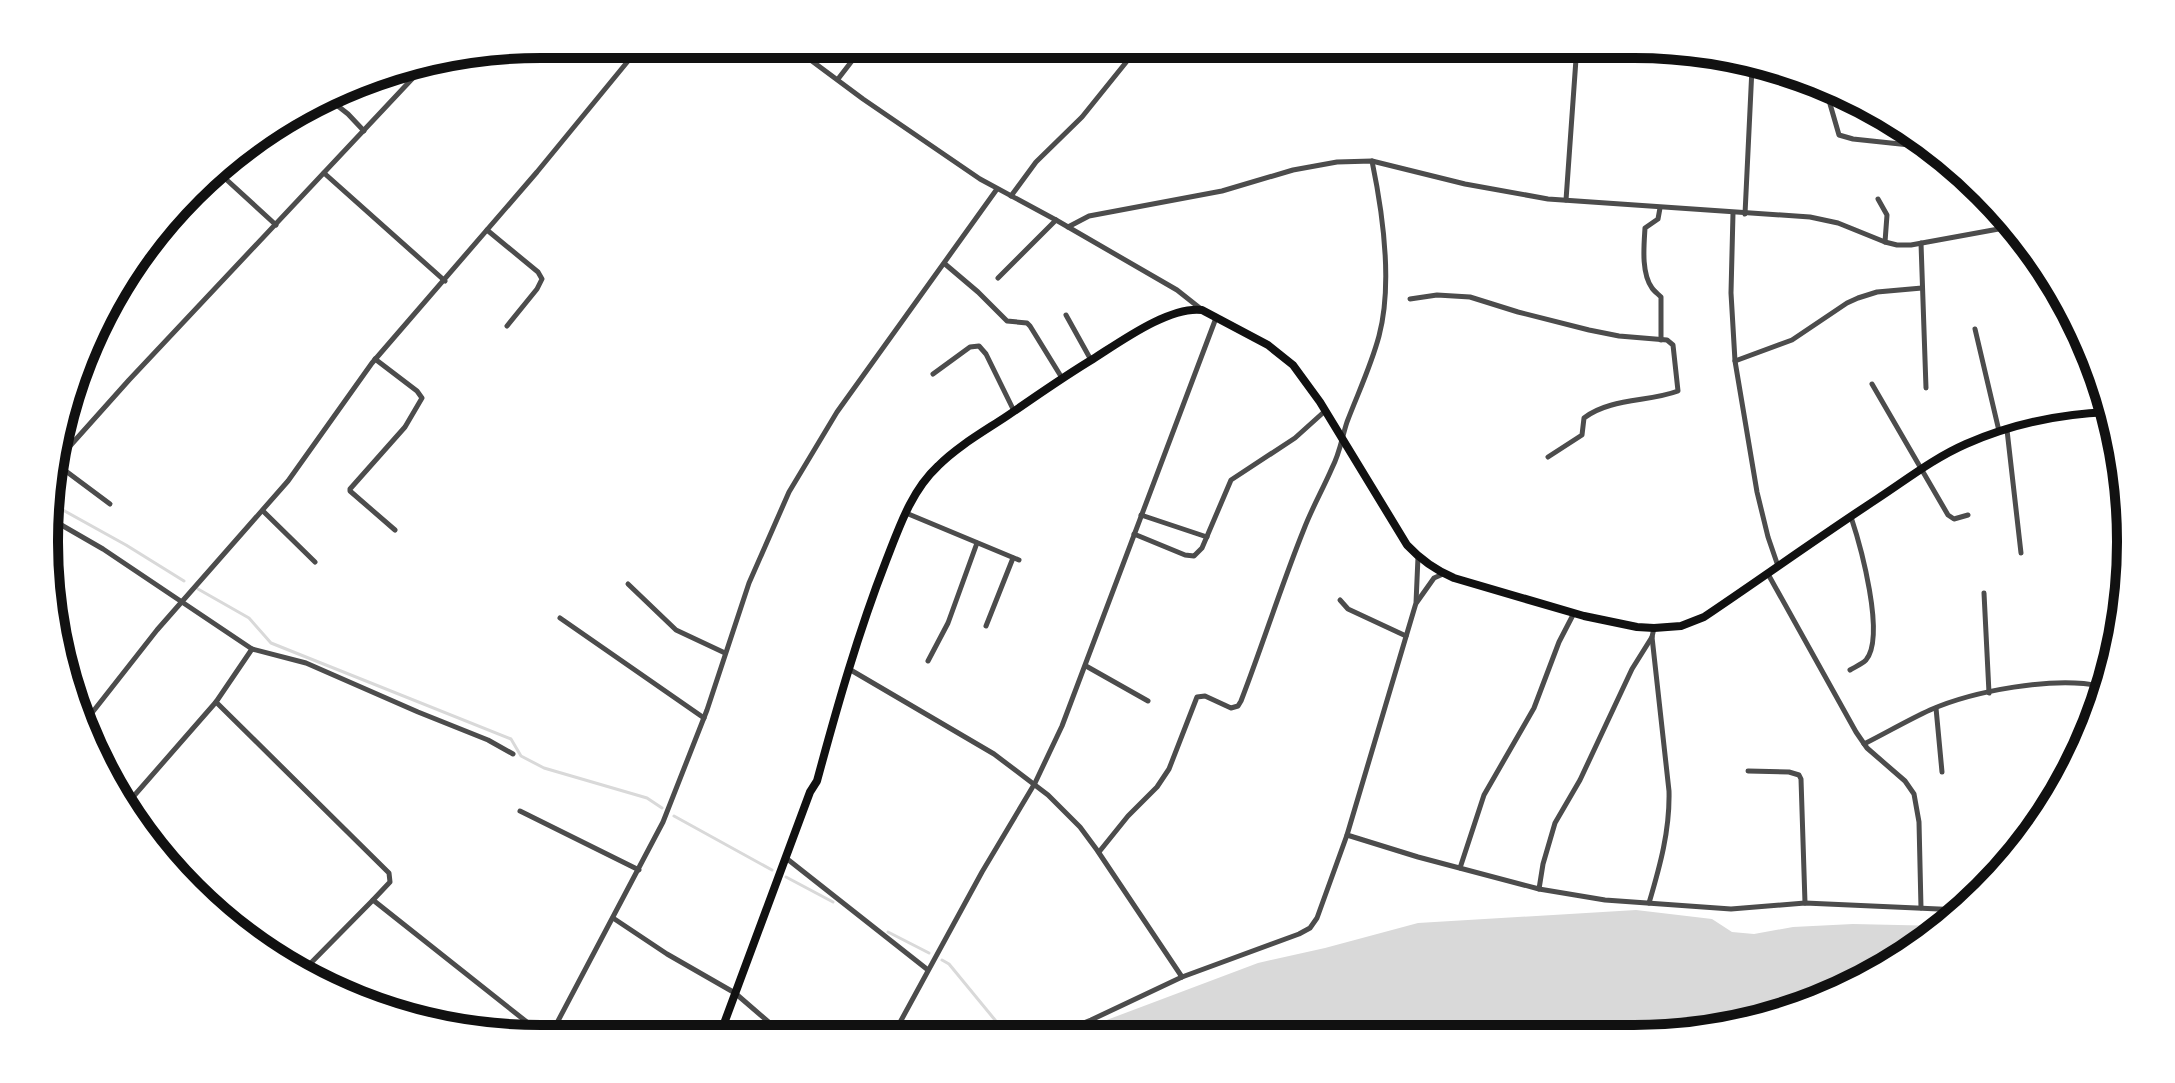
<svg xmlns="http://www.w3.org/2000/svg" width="2175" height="1083" font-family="Merriweather,serif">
<rect width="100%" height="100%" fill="#fff"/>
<polygon fill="#d9d9d9" points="1636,910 1712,919 1732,932 1754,934 1793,927 1853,924 1943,926 1910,955 1794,1012 1698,1035 1070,1036 1104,1021 1258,963 1325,948 1418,923"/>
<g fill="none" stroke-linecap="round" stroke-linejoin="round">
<g stroke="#d9d9d9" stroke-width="3">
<polyline points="52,504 126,545 184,581"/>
<polyline points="198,589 249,618 271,643 511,739 521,756 544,768 647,798 662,808"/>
<polyline points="674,816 772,870"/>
<polyline points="786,877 833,902"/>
<polyline points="888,932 929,953"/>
<polyline points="942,960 949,964 1009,1037"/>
</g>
<g stroke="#4c4c4c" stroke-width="5">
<polyline points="789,44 863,99 980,179 1056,220 1177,290 1201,309"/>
<polyline points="1625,45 1753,68"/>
<polyline points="838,79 865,44"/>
<polyline points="1817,86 1828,97 1839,135 1853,139 1919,146"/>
<polyline points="329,99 348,114 364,131"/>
<polyline points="217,171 276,225"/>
<polyline points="324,173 445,281"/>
<polyline points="1011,196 1036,162 1082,117 1140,45"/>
<polyline points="1878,199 1887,215 1885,242"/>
<polyline points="1566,200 1577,45"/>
<path d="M1660,208L1658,219L1645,228C1644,245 1641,273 1652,288C1654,291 1658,294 1661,297V340"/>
<polyline points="1733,213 1731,293 1735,361 1757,492 1768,537 1778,566"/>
<polyline points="1745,214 1752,68"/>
<polyline points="1068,227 1089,216 1222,191 1293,170 1337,162 1372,161 1465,184 1548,199 1810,217 1838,223 1885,242 1897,245 1911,245 2015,226"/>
<polyline points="487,230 538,272 542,279 537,289 507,326"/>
<polyline points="1921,243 1926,388"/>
<polyline points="945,264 978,292 1007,321 1027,323 1030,326 1062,378"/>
<polyline points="998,278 1056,220"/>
<path d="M1410,299L1437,295L1470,297L1518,312L1589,330L1619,336L1667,340L1673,345L1678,391C1649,402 1610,398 1584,418L1582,435L1548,457"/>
<polyline points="1066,315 1091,360"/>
<polyline points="1975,329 1999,431"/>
<polyline points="375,359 417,391 422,398 405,427 350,489 350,491 395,530"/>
<polyline points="1735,361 1792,340 1847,303 1858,298 1877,292 1922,288"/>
<polyline points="933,374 970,347 979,346 986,354 1014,411"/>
<polyline points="1872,384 1948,515 1954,519 1968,515"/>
<polyline points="2007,430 2021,553"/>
<polyline points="55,463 110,504"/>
<polyline points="53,465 129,380 427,63"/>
<polyline points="263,511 315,562"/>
<polyline points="906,513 1019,560"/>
<polyline points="1141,515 1207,537"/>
<polyline points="51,519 103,549 252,649 306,663 418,712 488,740 513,754"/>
<polyline points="1134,534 1185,555 1194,556 1202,548 1231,480 1295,438 1325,411"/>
<polyline points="1768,574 1856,732 1867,748 1905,781 1914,794 1919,822 1921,908"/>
<polyline points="628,584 676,630 725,653"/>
<polyline points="1984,593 1989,693"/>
<polyline points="1340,600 1348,609 1406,636"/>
<polyline points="1417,602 1434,578 1443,574"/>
<polyline points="560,618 704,718"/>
<polyline points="986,626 1013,558"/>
<polyline points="252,649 216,702 389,873 390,882 373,900"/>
<polyline points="928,661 948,623 977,543"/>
<polyline points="1086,666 1148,701"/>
<polyline points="849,669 994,754 1048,795 1080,827 1097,850 1182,977"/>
<path d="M1850,670C1855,667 1862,664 1866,660C1886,636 1860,544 1851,517"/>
<polyline points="1936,708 1942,772"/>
<polyline points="84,723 157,630 288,481 372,363 537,172 642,44"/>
<path d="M1864,744C1886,733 1908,720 1930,710C1973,691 2054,676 2100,686"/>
<polyline points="1748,771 1789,772 1799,775 1801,779 1805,903"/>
<polyline points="126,805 216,702"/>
<polyline points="520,811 639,870"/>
<polyline points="1347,835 1418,857 1539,889 1605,900 1731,909 1805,903 1961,910"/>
<path d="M1099,852L1128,816L1157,787L1169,769L1197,697L1205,696L1231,708L1238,706L1241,701C1263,644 1281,586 1304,529C1312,508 1323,489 1332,468C1340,453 1342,437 1347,422C1358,393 1371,366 1379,336C1393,283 1383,214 1372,161"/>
<polyline points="786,858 928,970"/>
<polyline points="1460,868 1484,795 1534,708 1559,642 1574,613"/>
<polyline points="1539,889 1543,864 1555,823 1580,780 1632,669 1652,637"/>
<path d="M1649,903C1660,866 1670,830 1669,791L1652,637L1654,628"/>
<polyline points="613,918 667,954 735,993 786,1037"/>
<polyline points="301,973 373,900 547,1038"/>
<polyline points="892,1037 982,872 1035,783 1062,726 1216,318"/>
<polyline points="1049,1037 1091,1020 1182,977 1299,934 1310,928 1317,918 1347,835 1416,603 1418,557"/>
<polyline points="549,1038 663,822 707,710 749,583 789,492 837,412 997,189"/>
</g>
<path stroke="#111" stroke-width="8" d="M719,1037L810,792L817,781C837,707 858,633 886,561C899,528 911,491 938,466C958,446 983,432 1007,416C1035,397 1063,377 1093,359C1120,342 1169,306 1202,310L1268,345L1293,365L1320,402L1407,545C1421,560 1435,570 1454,578L1584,616L1637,627L1654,628L1681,626L1704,617C1762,578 1819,537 1877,499C1906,480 1934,458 1966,444C2011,424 2059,414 2109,412"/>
</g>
<path d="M0 0H2175V1083H0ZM541 58H1634A483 483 0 0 1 2117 541V542A483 483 0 0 1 1634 1025H541A483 483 0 0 1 58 542V541A483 483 0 0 1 541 58Z" fill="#fff" fill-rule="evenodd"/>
<path fill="none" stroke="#111" stroke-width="10" d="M541 58H1634A483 483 0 0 1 2117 541V542A483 483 0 0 1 1634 1025H541A483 483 0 0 1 58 542V541A483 483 0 0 1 541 58Z"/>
</svg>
